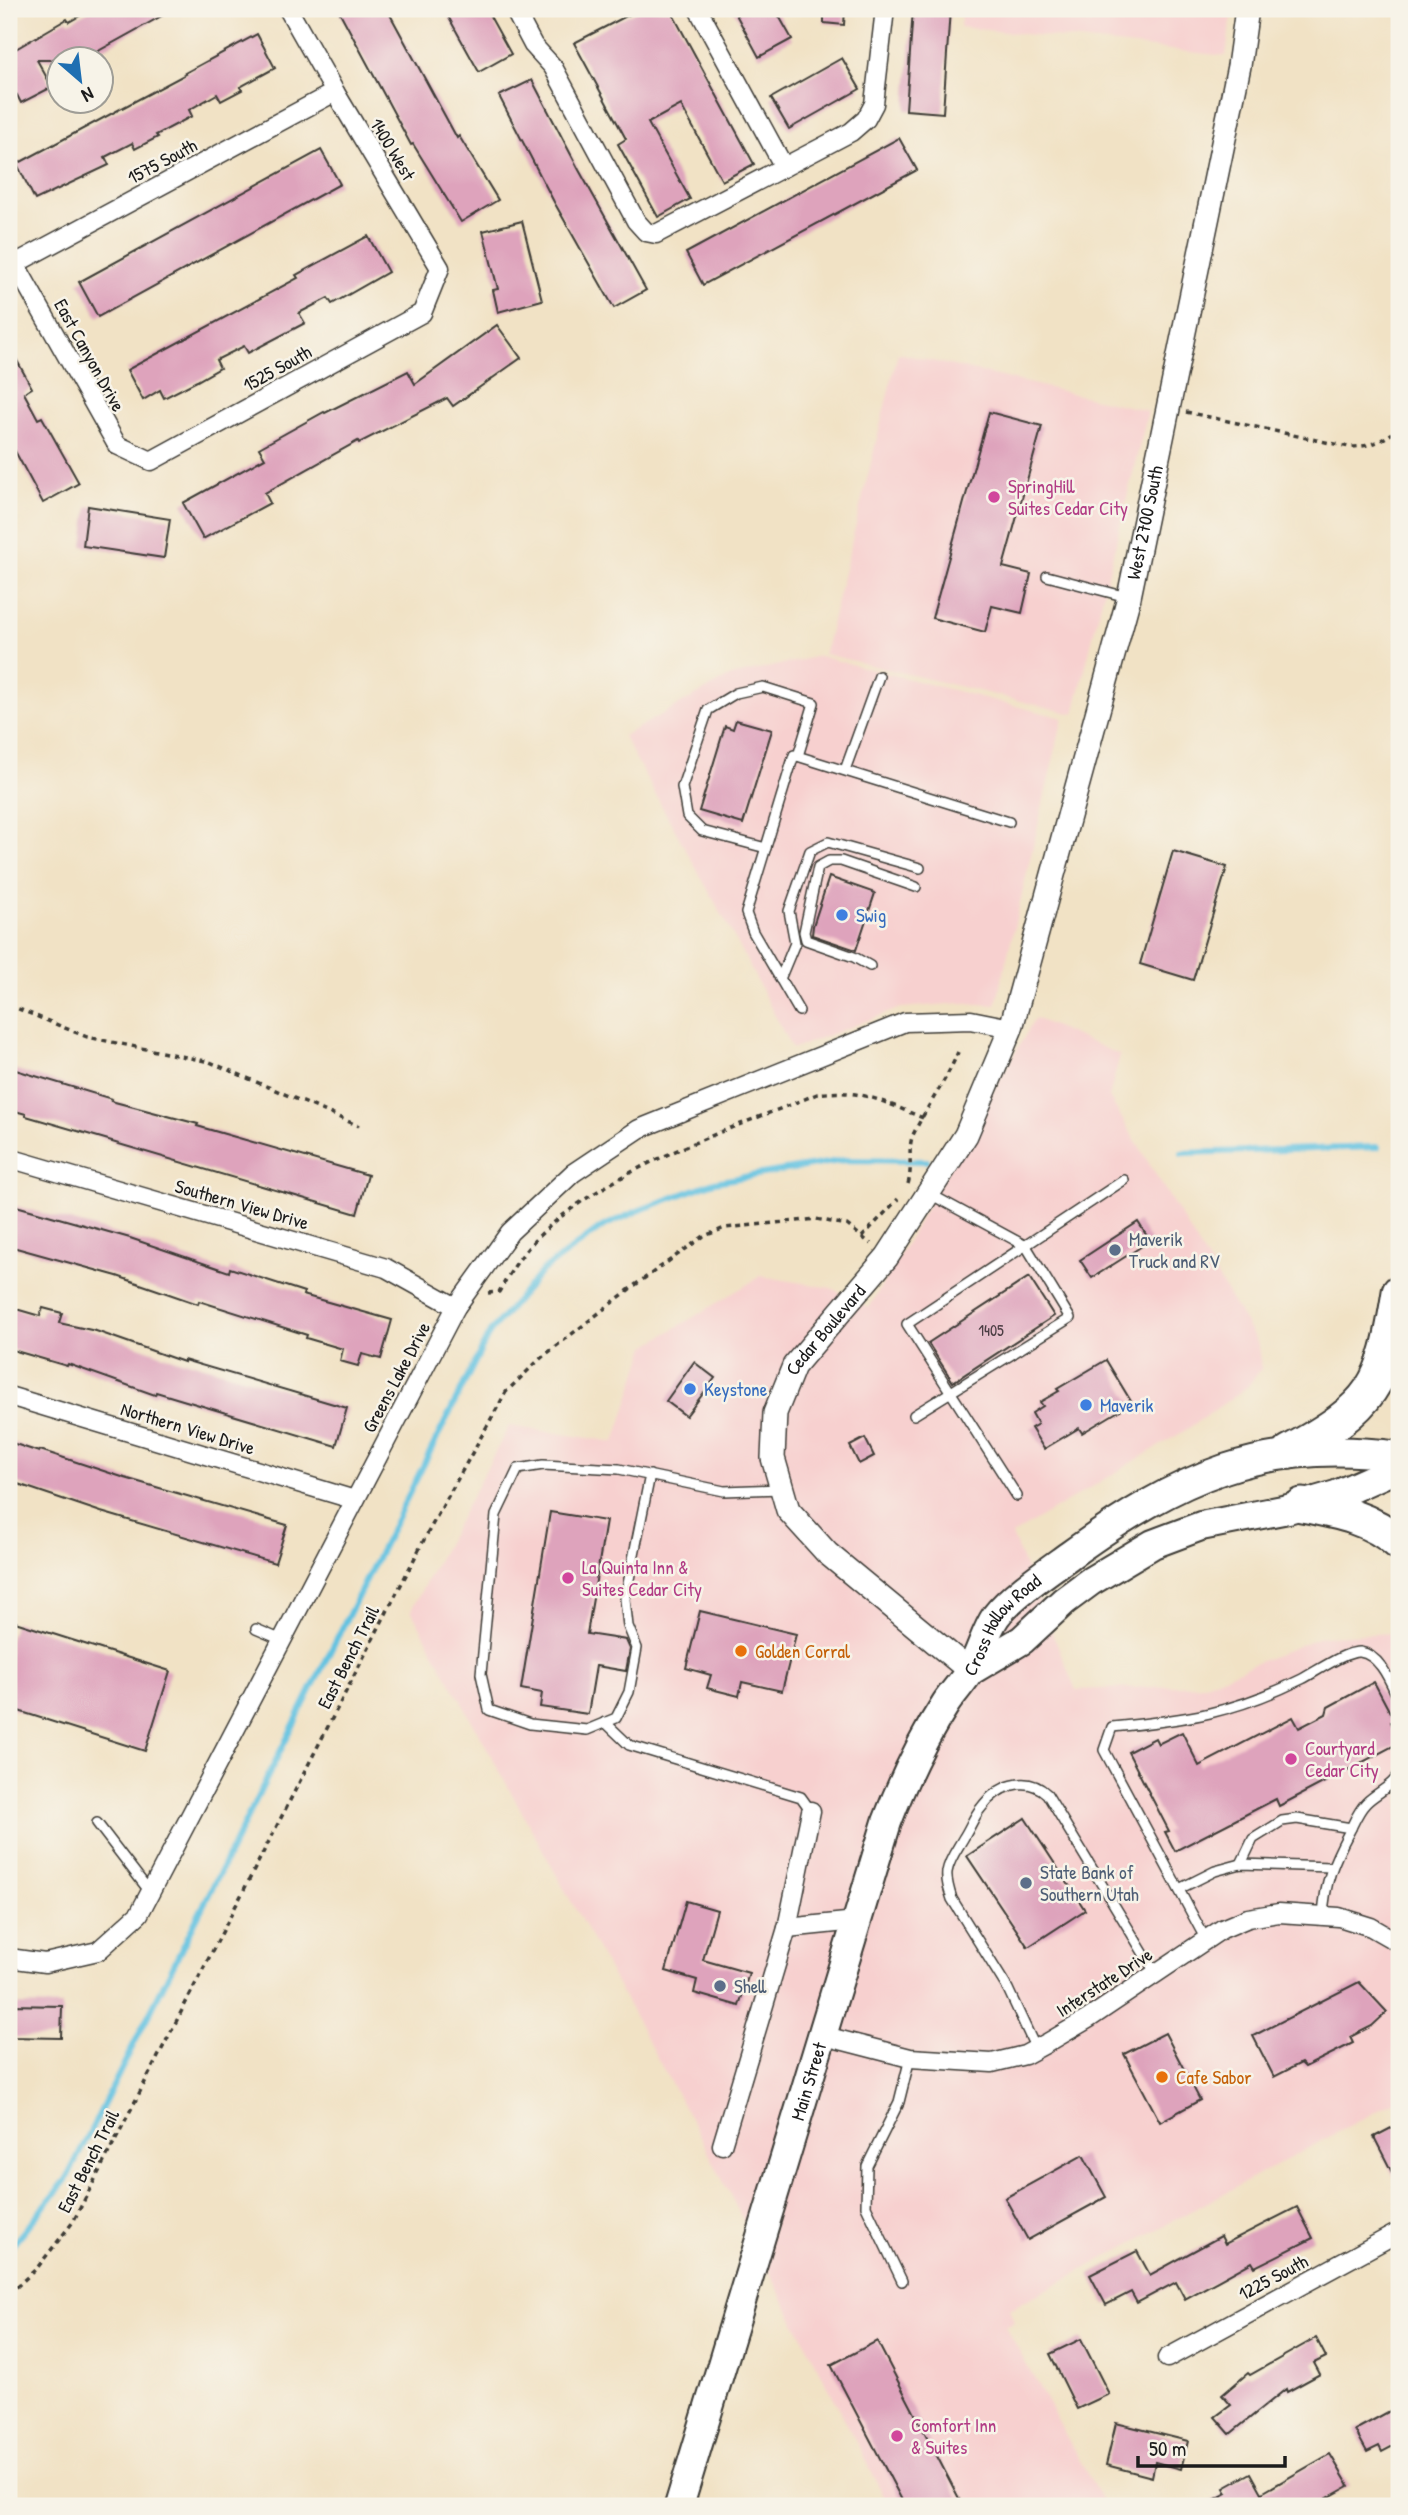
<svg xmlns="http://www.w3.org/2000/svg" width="1408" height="2515" font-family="'Patrick Hand',sans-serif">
<rect width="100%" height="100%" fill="#f7f3e8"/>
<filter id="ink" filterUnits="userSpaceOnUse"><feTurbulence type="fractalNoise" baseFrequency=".0143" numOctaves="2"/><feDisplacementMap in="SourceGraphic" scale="14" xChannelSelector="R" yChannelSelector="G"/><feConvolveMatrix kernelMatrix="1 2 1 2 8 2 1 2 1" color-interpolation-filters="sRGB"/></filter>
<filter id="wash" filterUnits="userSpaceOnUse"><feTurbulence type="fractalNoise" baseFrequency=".00686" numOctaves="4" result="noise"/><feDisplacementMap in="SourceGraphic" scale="28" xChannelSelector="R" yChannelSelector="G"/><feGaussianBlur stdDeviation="1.57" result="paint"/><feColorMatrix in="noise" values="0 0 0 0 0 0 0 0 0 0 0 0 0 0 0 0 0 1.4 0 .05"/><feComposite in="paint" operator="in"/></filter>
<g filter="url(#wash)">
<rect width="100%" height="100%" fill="#f1e2c5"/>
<g fill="#f7d0cf">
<polygon points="962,9 1232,9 1226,56 960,27"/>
<polygon points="898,353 1148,411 1074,714 824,654"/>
<polygon points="819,656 1063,718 996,1005 961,1003 901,1008 792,1049 738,944 623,736 731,676"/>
<polygon points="1035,1018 1120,1055 1109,1097 1258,1344 1261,1369 1247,1387 1186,1430 1012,1535 1076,1690 1203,1685 1322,1636 1399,1633 1399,2099 1010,2309 1014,2322 1005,2326 1105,2506 889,2506 701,2138 411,1610 509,1426 615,1442 646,1346 761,1276 831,1288 869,1308"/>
</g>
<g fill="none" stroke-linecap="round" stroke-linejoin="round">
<g stroke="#62c2e1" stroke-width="6">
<polyline points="1182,1153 1378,1147"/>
<polyline points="9,2249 66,2180 490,1332 542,1271 602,1227 640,1210 714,1182 845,1160 927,1161"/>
</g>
</g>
<g id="blocks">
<g fill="#dea3bc">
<polygon points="92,9 174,9 82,60 37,60 52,87 21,103 17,95 9,100 9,53 67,19 69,22"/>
<polygon points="338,9 387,9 457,138 459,136 498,200 461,222 413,144 411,145"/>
<polygon points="444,9 486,9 511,54 479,72"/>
<polygon points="640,9 670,9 754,164 722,181 681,105 648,123 690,199 658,217 618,144 626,139 574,43"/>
<polygon points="733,9 775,9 792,39 759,57"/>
<polygon points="824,9 845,9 844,25 824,23"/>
<polygon points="913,9 950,9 943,113 906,110"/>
<polygon points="257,34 275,68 240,87 242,90 221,101 217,94 189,110 192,116 156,135 158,137 135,149 132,143 105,157 109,165 35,200 17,164 186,74 185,73"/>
<polygon points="842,58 860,89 789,129 771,98"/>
<polygon points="532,80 579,170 646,290 614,308 554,202 499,96"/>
<polygon points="899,138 917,170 703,285 686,253"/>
<polygon points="321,150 340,184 98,317 79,282"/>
<polygon points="522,221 542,300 498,312 493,290 498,289 483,231"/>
<polygon points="368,236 388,272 332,304 328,298 299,313 305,323 248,353 244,346 216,360 220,368 197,381 164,398 160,390 143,400 127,370 298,278 296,275"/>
<polygon points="497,325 521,358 453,406 447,398 359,443 358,441 265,493 270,503 203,539 183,503 265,458 259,448 324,412 325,413 408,371 415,384"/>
<polygon points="9,346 32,388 24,393 38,419 42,417 79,483 43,503 9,440"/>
<polygon points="989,412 1042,426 1003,567 1031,574 1022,613 992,606 985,632 932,618"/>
<polygon points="88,506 170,519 164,558 83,546"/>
<polygon points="736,720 772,730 743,824 699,811 725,726 733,729"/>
<polygon points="1173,851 1227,867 1193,980 1140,964"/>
<polygon points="829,877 875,893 856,950 812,935 813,926"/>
<polygon points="9,1068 112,1099 111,1101 198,1124 197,1126 368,1175 357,1214 112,1142 112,1141 26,1116 26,1114 15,1111 14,1116 9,1115"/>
<polygon points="9,1204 130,1238 229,1272 230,1268 304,1292 303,1295 392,1320 381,1359 362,1354 358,1366 340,1361 343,1349 306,1338 307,1335 199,1301 198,1304 117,1276 9,1246"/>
<polygon points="1138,1222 1150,1241 1092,1278 1080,1260"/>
<polygon points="1029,1277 1054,1316 953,1382 928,1343"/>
<polygon points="9,1307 40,1316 43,1308 62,1313 59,1323 96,1331 184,1362 184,1360 347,1408 336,1446 156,1392 155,1395 68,1364 67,1366 9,1349"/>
<polygon points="1106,1360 1132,1403 1082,1433 1079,1428 1044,1449 1031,1428 1038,1424 1032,1413 1043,1406 1040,1402 1059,1391 1057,1389"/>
<polygon points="694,1362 715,1378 686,1416 666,1401"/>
<polygon points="865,1438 874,1456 859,1464 850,1446"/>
<polygon points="9,1442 39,1452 40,1450 125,1478 287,1525 275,1563 101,1512 9,1481"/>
<polygon points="550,1512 606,1521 587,1634 626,1640 630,1649 626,1671 596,1666 588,1714 540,1707 542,1693 521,1689"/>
<polygon points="700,1611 796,1634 782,1691 742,1682 739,1696 707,1688 711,1675 686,1668"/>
<polygon points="15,1622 170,1671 145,1751 9,1708 9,1641"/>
<polygon points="1374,1682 1394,1720 1391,1722 1399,1739 1399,1743 1279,1806 1276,1799 1175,1851 1165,1832 1169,1831 1128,1752 1155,1738 1158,1744 1182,1732 1199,1766 1293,1717 1299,1728 1326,1714 1328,1707"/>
<polygon points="1025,1818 1085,1910 1028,1947 967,1856"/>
<polygon points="686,1901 717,1910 703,1960 749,1973 739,2006 694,1993 697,1980 666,1971"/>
<polygon points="1359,1982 1387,2012 1372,2026 1350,2037 1353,2043 1305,2067 1301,2063 1274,2077 1253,2036"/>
<polygon points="9,2005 62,2006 61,2038 9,2037"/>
<polygon points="1165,2033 1200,2100 1160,2122 1124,2054"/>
<polygon points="1399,2124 1399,2186 1374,2137"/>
<polygon points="1083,2155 1106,2197 1028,2240 1005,2198"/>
<polygon points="1297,2207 1313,2238 1255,2267 1252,2262 1185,2299 1176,2282 1137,2303 1131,2292 1106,2305 1090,2275 1137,2251 1150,2275 1221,2236 1225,2244"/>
<polygon points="1316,2338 1326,2357 1314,2363 1320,2374 1287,2392 1286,2389 1230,2434 1215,2417 1231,2405 1222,2395 1248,2373 1250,2375"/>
<polygon points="1081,2339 1109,2394 1077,2409 1050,2354"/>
<polygon points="877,2341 963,2506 905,2506 831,2365"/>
<polygon points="1399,2406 1399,2443 1382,2452 1379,2446 1367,2452 1355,2430"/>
<polygon points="1116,2423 1188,2441 1181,2469 1155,2462 1152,2477 1106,2465"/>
<polygon points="1330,2454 1349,2486 1313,2506 1203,2506 1227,2493 1224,2488 1251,2473 1262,2493"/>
</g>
</g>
</g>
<g filter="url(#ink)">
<use href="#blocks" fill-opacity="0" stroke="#3c3a35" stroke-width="2"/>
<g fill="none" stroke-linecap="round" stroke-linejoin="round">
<g stroke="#3c3a35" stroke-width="12">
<g id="service">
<polyline points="1047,576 1127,597"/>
<polyline points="845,770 879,676"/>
<polyline points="766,848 702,831 687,816 682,787 708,710 736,693 763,687 814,703 798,756"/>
<polyline points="870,966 854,957 806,940 804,932 818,867 829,861 841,861 916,887"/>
<polyline points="780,979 795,943 789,911 810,851 828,842 920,868"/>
<polyline points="799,1011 753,932 746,913 794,755 1009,822"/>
<polyline points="914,1415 1070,1318 1026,1246 930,1194"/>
<polyline points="650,1475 625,1599 628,1626 637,1648 629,1692 616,1718 587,1730 530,1724 489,1710 481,1674 496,1515 518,1469 543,1465 619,1469 724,1491 780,1489"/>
<polyline points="1017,1496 907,1324 1124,1180"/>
<polyline points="256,1629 282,1640"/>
<polyline points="605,1722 629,1745 801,1797 811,1811"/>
<polyline points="97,1823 150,1892"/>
<polyline points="1241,1864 1253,1839 1282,1821 1297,1819 1351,1828"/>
<polyline points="1179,1889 1215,1871 1241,1864 1331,1867"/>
<path d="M1323,1916C1325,1881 1333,1862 1349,1832C1354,1822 1358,1811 1366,1803C1377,1792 1391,1788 1399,1774"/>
<path d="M1206,1940L1104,1750L1112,1727C1186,1720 1234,1713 1302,1679C1316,1672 1345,1651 1360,1652C1381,1655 1391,1684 1399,1700"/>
<path d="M1036,2049L1008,1989L952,1899C949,1890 946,1881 947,1872C949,1859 958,1848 964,1837C970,1828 974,1816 981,1808C997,1786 1026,1774 1047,1794L1156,1974"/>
<polyline points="902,2281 866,2206 867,2166 899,2102 910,2058"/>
</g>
</g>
<g stroke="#3c3a35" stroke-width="21">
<g id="minor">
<polyline points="514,9 533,45 553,67 636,221 646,232 656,234 851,132 866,119 874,104 885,9"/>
<polyline points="698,9 784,167"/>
<polyline points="9,253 117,445 151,461 422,313 440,268 335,92 288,9"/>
<polyline points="9,267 335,92"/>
<polyline points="9,1158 386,1268 456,1307"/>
<polyline points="9,1396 355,1500"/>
<polyline points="787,1928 856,1921"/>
<polyline points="9,1958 45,1963 98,1951 139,1914 456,1307 510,1232 573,1173 639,1129 905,1022 971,1020 1011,1028"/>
<polyline points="821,2035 910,2058 992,2063 1025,2055 1047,2043 1088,2019 1222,1929 1248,1918 1279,1913 1339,1917 1371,1927 1399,1943"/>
<polyline points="722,2145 787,1928 811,1811"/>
<polyline points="1167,2358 1399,2232"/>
</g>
</g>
<g stroke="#3c3a35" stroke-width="26">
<g id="tertiary">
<path id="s1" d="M970,1671L827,1553L788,1510L773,1458L775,1413L794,1366L887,1257L966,1135L1011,1028L1129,597L1239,66L1247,9"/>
</g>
</g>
<g stroke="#3c3a35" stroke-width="32">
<g id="primary">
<polyline points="970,1671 1022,1640 1064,1601 1091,1581 1153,1544 1201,1526 1288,1509 1336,1495 1399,1467"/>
<path id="s2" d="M679,2506L887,1822C903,1780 922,1740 946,1703C954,1691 964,1681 971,1669C981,1652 985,1632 996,1616C1012,1595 1048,1571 1070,1555C1178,1477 1263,1437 1399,1456"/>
</g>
</g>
<g stroke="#3c3a35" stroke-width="37">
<g id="motorway">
<path d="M1289,1452C1374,1405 1384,1387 1399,1292"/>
<path d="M1302,1505C1339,1512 1371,1518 1399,1543"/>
</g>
</g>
<g stroke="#3c3a35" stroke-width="3.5" stroke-dasharray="5 5" stroke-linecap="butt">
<path d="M1186,412L1349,447C1370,447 1383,441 1399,428"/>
<polyline points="9,1005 87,1037 210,1062 359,1126"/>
<path d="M908,1184C913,1168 907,1148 913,1135C926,1107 946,1082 958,1052"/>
<polyline points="862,1237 898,1199"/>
<path d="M488,1293L499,1292C510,1272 523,1251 540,1235C611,1167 727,1131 817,1094C860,1088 884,1102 923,1118"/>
<polyline points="9,2294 37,2268 73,2222 426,1536 506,1392 541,1358 635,1285 704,1236 725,1228 816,1219 847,1225 871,1244"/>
</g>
<use href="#service" stroke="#fff" stroke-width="9"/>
<use href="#minor" stroke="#fff" stroke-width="18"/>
<use href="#tertiary" stroke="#fff" stroke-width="23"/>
<use href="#primary" stroke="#fff" stroke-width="28"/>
<use href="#motorway" stroke="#fff" stroke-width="33"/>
</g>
</g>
<g fill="#d1479c" stroke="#f7f3e8" stroke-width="2.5">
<circle cx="994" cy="497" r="7"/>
<circle cx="568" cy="1578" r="7"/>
<circle cx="1291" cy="1759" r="7"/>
<circle cx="897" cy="2436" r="7"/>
</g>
<g fill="#3f7fe0" stroke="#f7f3e8" stroke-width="2.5">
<circle cx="842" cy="915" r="7"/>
<circle cx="690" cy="1389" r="7"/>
<circle cx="1086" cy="1405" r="7"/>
</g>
<g fill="#5c6f8a" stroke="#f7f3e8" stroke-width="2.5">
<circle cx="1115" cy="1250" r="7"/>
<circle cx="1026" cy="1883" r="7"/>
<circle cx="720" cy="1986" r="7"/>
</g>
<g fill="#e8710a" stroke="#f7f3e8" stroke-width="2.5">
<circle cx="741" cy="1651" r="7"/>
<circle cx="1162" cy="2077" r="7"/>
</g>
<g text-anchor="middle" stroke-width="5" stroke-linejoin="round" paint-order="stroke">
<g font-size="16" fill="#4c3e44">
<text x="991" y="1336">1405</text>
</g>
<g font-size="19" fill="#1c1c1c" stroke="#f7f3e8">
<text transform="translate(393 149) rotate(59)" y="7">1400 West</text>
<text transform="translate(162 161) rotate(-28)" y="7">1575 South</text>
<text transform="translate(90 355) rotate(61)" y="7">East Canyon Drive</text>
<text transform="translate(277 368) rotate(-29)" y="7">1525 South</text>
<text dy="7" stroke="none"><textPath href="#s1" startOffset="1321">West 2700 South</textPath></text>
<text transform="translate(242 1204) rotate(16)" y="7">Southern View Drive</text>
<text dy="7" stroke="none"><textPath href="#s1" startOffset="441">Cedar Boulevard</textPath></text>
<text transform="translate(396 1377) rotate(-62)" y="7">Greens Lake Drive</text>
<text transform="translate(188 1428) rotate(17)" y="7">Northern View Drive</text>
<text dy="7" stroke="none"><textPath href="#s2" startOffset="945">Cross Hollow Road</textPath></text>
<text transform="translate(348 1657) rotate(-63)" y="7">East Bench Trail</text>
<text transform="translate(1104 1982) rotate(-33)" y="7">Interstate Drive</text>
<text dy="7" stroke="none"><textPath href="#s2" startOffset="444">Main Street</textPath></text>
<text transform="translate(88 2161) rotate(-63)" y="7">East Bench Trail</text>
<text transform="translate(1273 2277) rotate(-28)" y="7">1225 South</text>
</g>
<g font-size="19" fill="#b23c85" stroke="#f7f3e8" text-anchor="start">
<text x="1008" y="493">SpringHill<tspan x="1008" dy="22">Suites Cedar City</tspan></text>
<text x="582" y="1574">La Quinta Inn &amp;<tspan x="582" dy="22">Suites Cedar City</tspan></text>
<text x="1305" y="1755">Courtyard<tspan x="1305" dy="22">Cedar City</tspan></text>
<text x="911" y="2432">Comfort Inn<tspan x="911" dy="22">&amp; Suites</tspan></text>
</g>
<g font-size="19" fill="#366cbe" stroke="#f7f3e8" text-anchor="start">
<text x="856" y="922">Swig</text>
<text x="704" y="1396">Keystone</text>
<text x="1100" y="1412">Maverik</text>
</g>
<g font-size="19" fill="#4e5e75" stroke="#f7f3e8" text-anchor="start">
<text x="1129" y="1246">Maverik<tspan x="1129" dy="22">Truck and RV</tspan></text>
<text x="1040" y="1879">State Bank of<tspan x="1040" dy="22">Southern Utah</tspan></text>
<text x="734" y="1993">Shell</text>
</g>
<g font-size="19" fill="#c56008" stroke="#f7f3e8" text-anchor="start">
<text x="755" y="1658">Golden Corral</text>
<text x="1176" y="2084">Cafe Sabor</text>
</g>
</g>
<rect width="1408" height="2515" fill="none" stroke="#f7f3e8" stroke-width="35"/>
<g transform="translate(80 80) rotate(152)"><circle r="33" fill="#f7f3e8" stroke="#9f9d96" stroke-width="2"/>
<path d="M0-5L12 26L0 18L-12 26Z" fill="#1f6fb2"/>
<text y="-10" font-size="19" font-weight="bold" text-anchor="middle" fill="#1c1c1c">N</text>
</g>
<path d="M1138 2456v10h147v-10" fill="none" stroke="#1c1c1c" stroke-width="3.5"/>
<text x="1149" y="2456" font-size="21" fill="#1c1c1c" stroke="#f7f3e8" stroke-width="5" paint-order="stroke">50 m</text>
</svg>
